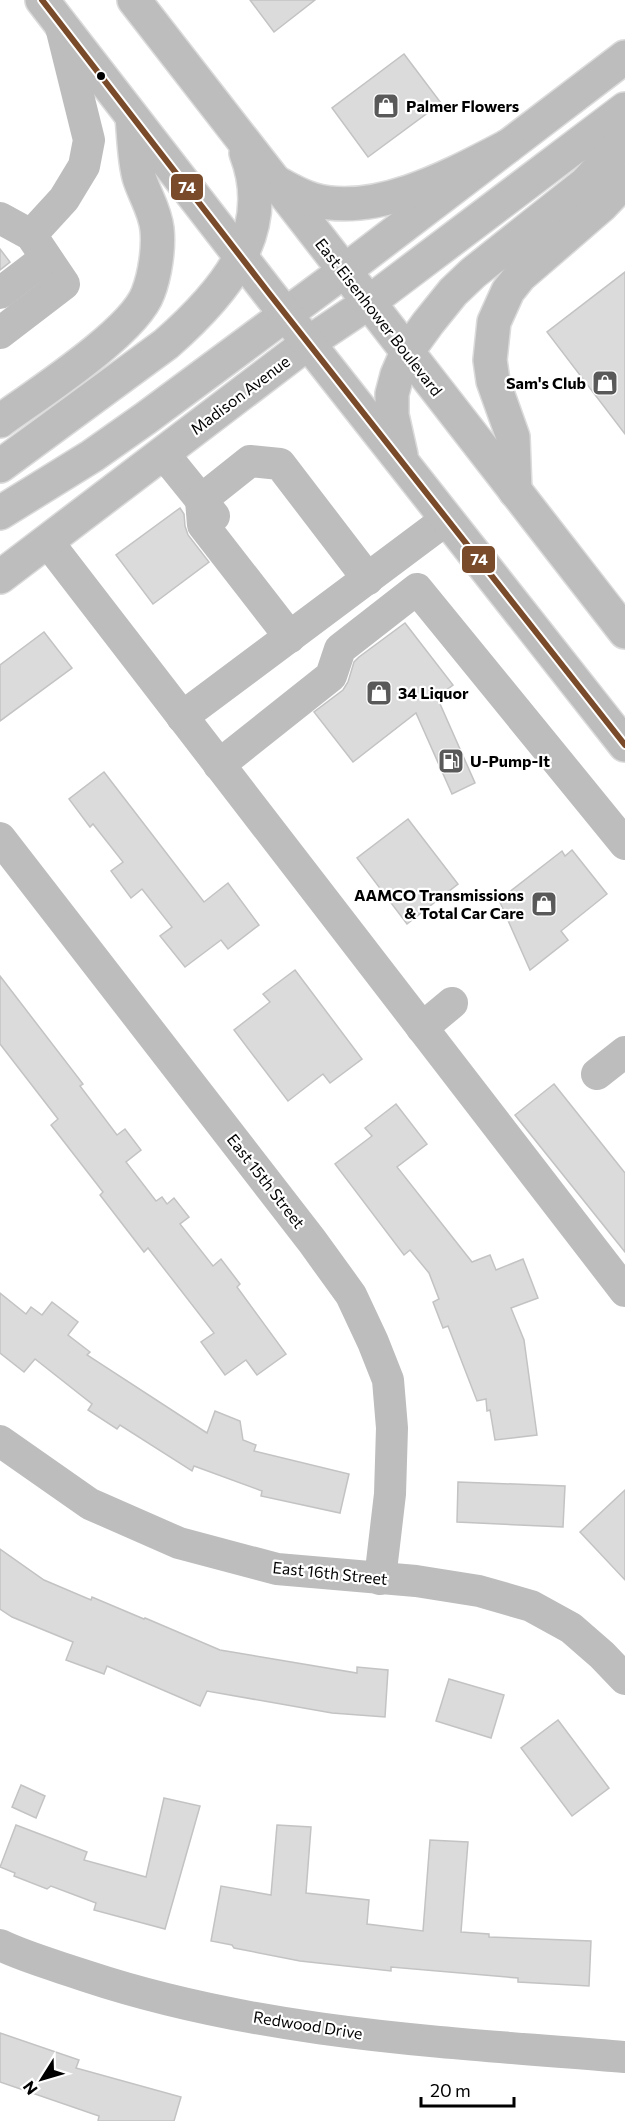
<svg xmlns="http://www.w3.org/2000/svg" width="625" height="2121" font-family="Commissioner,sans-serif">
<rect width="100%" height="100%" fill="#fff"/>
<g fill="#dbdbdb" stroke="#c3c3c3" stroke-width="1.5">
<polygon points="250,0 315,0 274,32"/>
<polygon points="404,54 441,103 368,157 332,108"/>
<polygon points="0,249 10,262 0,270"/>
<polygon points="625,272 625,434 547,332"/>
<polygon points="180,508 184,514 185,526 188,535 209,562 153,604 116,555"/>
<polygon points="405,623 453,685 437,697 475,783 452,794 416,713 353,762 314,712 343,690 348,682 354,662 359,657"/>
<polygon points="44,632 72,668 0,721 0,665"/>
<polygon points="104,772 204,902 228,883 259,925 228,949 221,940 185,967 160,936 172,927 142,889 131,898 111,871 123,862 93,824 90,827 69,799"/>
<polygon points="408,819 458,884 407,924 357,858"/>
<polygon points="572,850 607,894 561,931 568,940 530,970 499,900 562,851 565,856"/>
<polygon points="295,970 362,1059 330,1083 323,1074 288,1101 234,1030 270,1002 263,994"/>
<polygon points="0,976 83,1084 80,1086 117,1135 125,1129 141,1150 126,1162 156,1201 162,1197 167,1204 174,1198 189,1217 180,1224 213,1266 221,1259 240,1284 237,1287 286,1354 257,1375 246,1360 225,1375 201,1342 214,1333 148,1248 144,1252 100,1195 103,1192 51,1125 58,1119 0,1044"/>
<polygon points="554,1084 625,1173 625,1252 515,1115"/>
<polygon points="396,1104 427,1144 397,1167 472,1262 490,1255 496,1270 523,1259 538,1298 511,1308 524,1340 537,1435 495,1440 490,1410 487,1411 486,1399 477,1401 448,1326 443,1328 433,1302 439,1299 429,1273 410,1250 404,1255 335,1164 372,1136 365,1128"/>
<polygon points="0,1293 26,1314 31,1307 42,1315 52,1302 78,1322 68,1335 90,1352 87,1355 207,1433 215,1411 240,1421 243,1440 256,1445 254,1451 349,1474 340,1513 261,1496 262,1491 194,1466 192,1471 120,1425 117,1429 88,1410 92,1404 35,1359 24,1372 0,1353"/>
<polygon points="458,1482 565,1486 563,1527 457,1522"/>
<polygon points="625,1490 625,1580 580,1532"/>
<polygon points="0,1549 44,1580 91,1600 92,1597 144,1619 145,1618 220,1650 357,1673 357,1667 388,1670 385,1717 332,1713 207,1691 200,1706 107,1666 104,1674 66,1660 73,1642 12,1617 0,1609"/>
<polygon points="449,1679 504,1695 491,1738 436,1721"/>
<polygon points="558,1720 609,1788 572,1816 521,1748"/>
<polygon points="21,1785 45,1796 36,1818 12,1807"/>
<polygon points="164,1798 200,1806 165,1929 94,1910 96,1903 51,1886 47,1889 14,1876 15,1873 0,1867 16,1825 87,1852 84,1860 146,1877"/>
<polygon points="277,1825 311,1827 306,1893 369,1900 367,1924 423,1931 430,1840 468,1842 461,1932 489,1934 489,1937 591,1941 589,1986 518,1982 518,1978 391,1967 391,1971 300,1961 234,1948 232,1945 211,1941 221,1886 271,1895"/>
<polygon points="0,2033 79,2060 76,2068 181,2097 174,2121 98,2121 99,2116 0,2082"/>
</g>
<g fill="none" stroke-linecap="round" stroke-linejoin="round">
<g stroke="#dbdbdb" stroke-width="36">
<g id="major">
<polyline points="0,513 92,456 146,418 343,272 625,57"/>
<polyline points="0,577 308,343 368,303 625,109"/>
</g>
</g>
<g stroke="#dbdbdb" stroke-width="36">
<g id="highway">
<polyline points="42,0 268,292 625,745"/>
<polyline points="134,0 625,632"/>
<path d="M276,182C288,189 301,196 314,200C377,217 454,174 508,146"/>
<path d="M0,421C36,395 134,332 148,293C155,275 159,248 157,229C155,210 144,194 139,177C134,158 134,136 132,117"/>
<polyline points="401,455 392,415 392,394 397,375 407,352 428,323 453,292 473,273 585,184 625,140"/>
<path d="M0,466L166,344C223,294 277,233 246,153"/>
<polyline points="515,491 513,437 493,381 490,360 494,322 508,291 520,276 601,206 625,181"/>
</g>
</g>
<g stroke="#bdbdbd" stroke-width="32">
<polyline points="0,218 31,235 64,284 0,333"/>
<polyline points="31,235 64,199 84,166 89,140 60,23"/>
<polyline points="0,293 46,258"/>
<polyline points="163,453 214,516"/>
<polyline points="47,541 625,1291"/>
<polyline points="290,637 203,525 201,500 250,461 280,464 368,579"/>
<polyline points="182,717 447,519"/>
<polyline points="219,765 331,676 340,649 417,589 625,844"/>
<polyline points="0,838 312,1241 351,1295 373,1342 388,1380 392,1428 390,1494 380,1579"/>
<polyline points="422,1028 452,1003"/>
<polyline points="597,1074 625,1052"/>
<polyline points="0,1441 90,1504 179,1543 277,1569 416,1581 479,1591 531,1606 571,1628 602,1655 625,1679"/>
<path d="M0,1945C27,1958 57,1966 86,1976C261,2034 443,2042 625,2057"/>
</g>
<use href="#major" stroke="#bdbdbd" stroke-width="33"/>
<use href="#highway" stroke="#bdbdbd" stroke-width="33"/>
<g stroke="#fff" stroke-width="10">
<polyline id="bus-1" points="42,0 268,292 625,745"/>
</g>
<use href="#bus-1" stroke="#7a4b2a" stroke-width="6"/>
</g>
<defs>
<g id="shop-square" transform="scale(1.35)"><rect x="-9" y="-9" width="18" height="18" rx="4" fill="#595959" stroke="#fff"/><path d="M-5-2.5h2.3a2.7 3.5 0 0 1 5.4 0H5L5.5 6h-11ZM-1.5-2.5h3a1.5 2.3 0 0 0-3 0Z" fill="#fff"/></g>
<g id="fuel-square" transform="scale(1.35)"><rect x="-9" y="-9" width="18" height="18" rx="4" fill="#595959" stroke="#fff"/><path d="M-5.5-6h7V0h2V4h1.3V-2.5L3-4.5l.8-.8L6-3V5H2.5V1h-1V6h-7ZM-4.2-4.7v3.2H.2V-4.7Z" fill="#fff"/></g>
</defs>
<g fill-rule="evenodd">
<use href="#shop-square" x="386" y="106"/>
<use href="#shop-square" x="605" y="383"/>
<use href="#shop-square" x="379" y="693"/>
<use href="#fuel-square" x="451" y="761"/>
<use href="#shop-square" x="544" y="904"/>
</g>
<circle fill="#000" stroke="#fff" stroke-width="2" cx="101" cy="76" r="5"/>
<g text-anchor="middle" stroke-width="4.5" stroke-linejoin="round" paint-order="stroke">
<g font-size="16" font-weight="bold" fill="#000" stroke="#fff" text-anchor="start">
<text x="406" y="112">Palmer Flowers</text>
<text x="586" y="389" text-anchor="end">Sam's Club</text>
<text x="398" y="699">34 Liquor</text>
<text x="470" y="767">U-Pump-It</text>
<text x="524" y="901" text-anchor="end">AAMCO Transmissions<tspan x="524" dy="18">&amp; Total Car Care</tspan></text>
</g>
<g font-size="16" fill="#000" stroke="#fff">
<text transform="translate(379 317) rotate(52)" y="6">East Eisenhower Boulevard</text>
<text transform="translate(240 395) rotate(-37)" y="6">Madison Avenue</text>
<text transform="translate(266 1181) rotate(52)" y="6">East 15th Street</text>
<text transform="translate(330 1573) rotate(6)" y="6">East 16th Street</text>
<text transform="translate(308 2025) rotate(9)" y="6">Redwood Drive</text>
</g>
</g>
<g stroke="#fff" stroke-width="2">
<rect x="170" y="173" width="34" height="28" rx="6" fill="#7a4b2a"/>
<rect x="461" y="545" width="35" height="29" rx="6" fill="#7a4b2a"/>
</g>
<g font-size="16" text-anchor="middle" font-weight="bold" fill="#fff">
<text x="187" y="193">74</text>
<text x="479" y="565">74</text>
</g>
<g transform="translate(42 2079) rotate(233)" stroke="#ffffff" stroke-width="4.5" paint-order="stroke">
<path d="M0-4.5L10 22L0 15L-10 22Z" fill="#000000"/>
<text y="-9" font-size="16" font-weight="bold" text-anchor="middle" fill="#000000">N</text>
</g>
<path d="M421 2097v9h93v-9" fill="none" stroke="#000000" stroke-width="3"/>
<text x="430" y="2097" font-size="18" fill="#000000" stroke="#ffffff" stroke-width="4.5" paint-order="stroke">20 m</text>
</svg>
